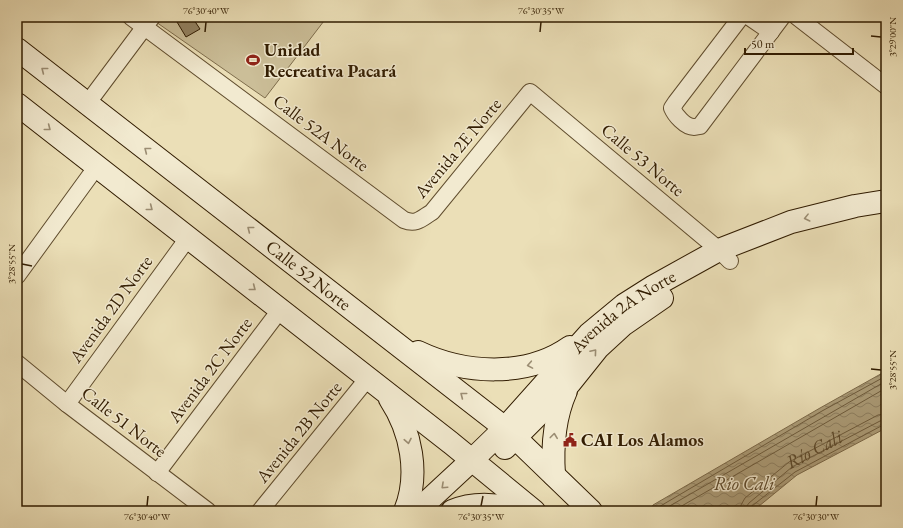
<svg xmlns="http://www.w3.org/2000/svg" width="903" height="528" font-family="'EB Garamond',serif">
<defs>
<pattern id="water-waves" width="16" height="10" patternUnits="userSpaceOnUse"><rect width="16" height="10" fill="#ac9d79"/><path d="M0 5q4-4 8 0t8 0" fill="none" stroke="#8d7f61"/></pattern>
</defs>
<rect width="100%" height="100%" fill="#ebdfb7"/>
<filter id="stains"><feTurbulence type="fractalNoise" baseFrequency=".005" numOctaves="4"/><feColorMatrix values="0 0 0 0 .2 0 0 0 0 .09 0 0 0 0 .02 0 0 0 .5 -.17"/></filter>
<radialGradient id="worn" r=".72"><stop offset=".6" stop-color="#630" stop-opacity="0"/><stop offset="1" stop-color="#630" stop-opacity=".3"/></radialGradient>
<polygon fill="#cbbe98" stroke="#7e6d4c" points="160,17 327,17 265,98 156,22"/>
<polygon fill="url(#water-waves)" stroke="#7b6949" points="886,371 886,428 797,475 753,511 650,511 653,505 820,408"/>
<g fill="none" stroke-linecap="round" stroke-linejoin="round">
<g stroke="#6e5c3d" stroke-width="1">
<polyline points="655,511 657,508 822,411 886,376"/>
<polyline points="661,511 886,381"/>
<polyline points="673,511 886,388"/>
<path id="s1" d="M740,511L741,505L745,498L789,462L878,415L886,414"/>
<polyline points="746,511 746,507 749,503 792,467 880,421 886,420"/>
<polyline points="751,511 752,506 795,472 883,425 886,425"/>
</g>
</g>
<polygon fill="#928160" stroke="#311c01" points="174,17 192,17 200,29 186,37"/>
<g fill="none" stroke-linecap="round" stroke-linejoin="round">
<g stroke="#604d2e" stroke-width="18">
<g id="street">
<path d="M131,17L404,220C417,225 422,218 432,212L530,92L719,250L730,261"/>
<path d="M741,17L676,102L672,108C675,115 685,127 694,127C695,127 699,126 700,126L782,17"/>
<polyline points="749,17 771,32"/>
<polyline points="797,17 886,86"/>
<polyline points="87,104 152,17"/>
<polyline points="17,276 97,166"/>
<polyline points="17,363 67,404 208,511"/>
<polyline points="67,404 188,238"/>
<polyline points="157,473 280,310"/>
<polyline points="260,511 368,378"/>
</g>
</g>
<g stroke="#311c01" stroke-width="24">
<g id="secondary">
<path id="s2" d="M17,49L505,428L591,511"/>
<polyline points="17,104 451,443 534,511"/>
<path d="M418,352C464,374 526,378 570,347"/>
<path d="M390,399C411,431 420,474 405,511"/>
<polyline points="505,448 570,383 598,348 623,325 662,298"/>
<path d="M554,475C552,446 554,418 566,391"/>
<path id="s3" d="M417,511L472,460L505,428L589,334L624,305L654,286L719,250L791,222L855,206L886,201"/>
<path d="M452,511C475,501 500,504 523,511"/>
</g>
</g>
<use href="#street" stroke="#f2ead0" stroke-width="16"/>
<use href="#secondary" stroke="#f2ead0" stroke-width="22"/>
</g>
<defs><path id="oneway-chevron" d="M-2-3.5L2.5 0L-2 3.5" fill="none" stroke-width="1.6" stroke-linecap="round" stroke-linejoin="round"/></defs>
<g stroke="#9b8d73">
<use href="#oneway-chevron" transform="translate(44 70) rotate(-142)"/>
<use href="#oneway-chevron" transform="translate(48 128) rotate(38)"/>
<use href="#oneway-chevron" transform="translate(147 150) rotate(-142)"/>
<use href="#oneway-chevron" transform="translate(150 208) rotate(38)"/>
<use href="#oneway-chevron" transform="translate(807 218) rotate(166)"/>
<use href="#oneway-chevron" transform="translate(250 229) rotate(-142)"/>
<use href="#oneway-chevron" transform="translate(253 288) rotate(38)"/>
<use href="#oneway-chevron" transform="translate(594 352) rotate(-50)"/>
<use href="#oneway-chevron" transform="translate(530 365) rotate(170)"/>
<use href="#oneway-chevron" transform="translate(463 395) rotate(-142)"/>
<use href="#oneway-chevron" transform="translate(554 436) rotate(-83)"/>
<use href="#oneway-chevron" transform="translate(408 441) rotate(79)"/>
<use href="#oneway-chevron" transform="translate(444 486) rotate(137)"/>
</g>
<path fill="none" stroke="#311c01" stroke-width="1.5" d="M205,32L206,22M540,32L541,22M871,36L881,37M22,264L32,266M871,369L881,370M147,506L148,496M481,506L483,496M816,506L817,496"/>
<defs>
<g id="stadium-bare" transform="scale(1.08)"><path d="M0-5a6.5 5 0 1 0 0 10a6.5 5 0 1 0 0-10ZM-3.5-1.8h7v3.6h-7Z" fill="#8f2418" stroke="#f2ead0" stroke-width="2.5" paint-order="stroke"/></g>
<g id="civic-bare" transform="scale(1.08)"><path d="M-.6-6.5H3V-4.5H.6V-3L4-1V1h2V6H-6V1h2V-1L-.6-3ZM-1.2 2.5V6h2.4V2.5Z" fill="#8f2418" stroke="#f2ead0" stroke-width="2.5" paint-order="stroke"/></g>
</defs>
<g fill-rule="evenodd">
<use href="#stadium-bare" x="253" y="60"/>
<use href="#civic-bare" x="570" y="440"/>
</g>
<g text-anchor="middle" stroke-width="3" stroke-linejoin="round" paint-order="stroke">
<g font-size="18" font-weight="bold" fill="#311c01" stroke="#f2ead0" text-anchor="start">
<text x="264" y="56">Unidad<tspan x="264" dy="21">Recreativa Pacará</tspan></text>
<text x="581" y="446">CAI Los Alamos</text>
</g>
<g font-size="18" fill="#311c01" stroke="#f2ead0">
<text transform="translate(321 133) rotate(37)" y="6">Calle 52A Norte</text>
<text transform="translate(458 148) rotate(-50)" y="6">Avenida 2E Norte</text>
<text transform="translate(643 160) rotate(40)" y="6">Calle 53 Norte</text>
<text dy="6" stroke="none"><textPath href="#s2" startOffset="369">Calle 52 Norte</textPath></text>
<text transform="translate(111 309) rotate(-54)" y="6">Avenida 2D Norte</text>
<text dy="6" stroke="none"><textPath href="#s3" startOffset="288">Avenida 2A Norte</textPath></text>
<text transform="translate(210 370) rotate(-53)" y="6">Avenida 2C Norte</text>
<text transform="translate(124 422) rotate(38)" y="6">Calle 51 Norte</text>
<text transform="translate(299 432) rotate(-51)" y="6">Avenida 2B Norte</text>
</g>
<g font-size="19" font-style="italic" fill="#5c492b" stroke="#f2ead0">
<text dy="7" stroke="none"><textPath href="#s1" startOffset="99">Río Cali</textPath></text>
<text x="744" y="490">Rio Cali</text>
</g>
</g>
<rect width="903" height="528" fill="none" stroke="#ebdfb7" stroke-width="44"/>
<path d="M745 48v6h108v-6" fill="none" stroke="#311c01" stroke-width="2"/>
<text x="751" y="48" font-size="12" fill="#311c01" stroke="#f2ead0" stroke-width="3" paint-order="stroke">50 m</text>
<rect x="22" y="22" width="859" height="484" fill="none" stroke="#311c01" stroke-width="1.5"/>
<g font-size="10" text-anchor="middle" fill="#311c01">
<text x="206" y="14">76°30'40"W</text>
<text x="541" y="14">76°30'35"W</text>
<text transform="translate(892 37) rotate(-90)" y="4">3°29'00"N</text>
<text transform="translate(11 264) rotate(-90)" y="4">3°28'55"N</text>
<text transform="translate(892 370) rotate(-90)" y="4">3°28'55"N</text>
<text x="147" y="520">76°30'40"W</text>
<text x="481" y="520">76°30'35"W</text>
<text x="816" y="520">76°30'30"W</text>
</g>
<rect width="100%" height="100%" filter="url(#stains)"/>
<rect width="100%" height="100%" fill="url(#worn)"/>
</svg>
